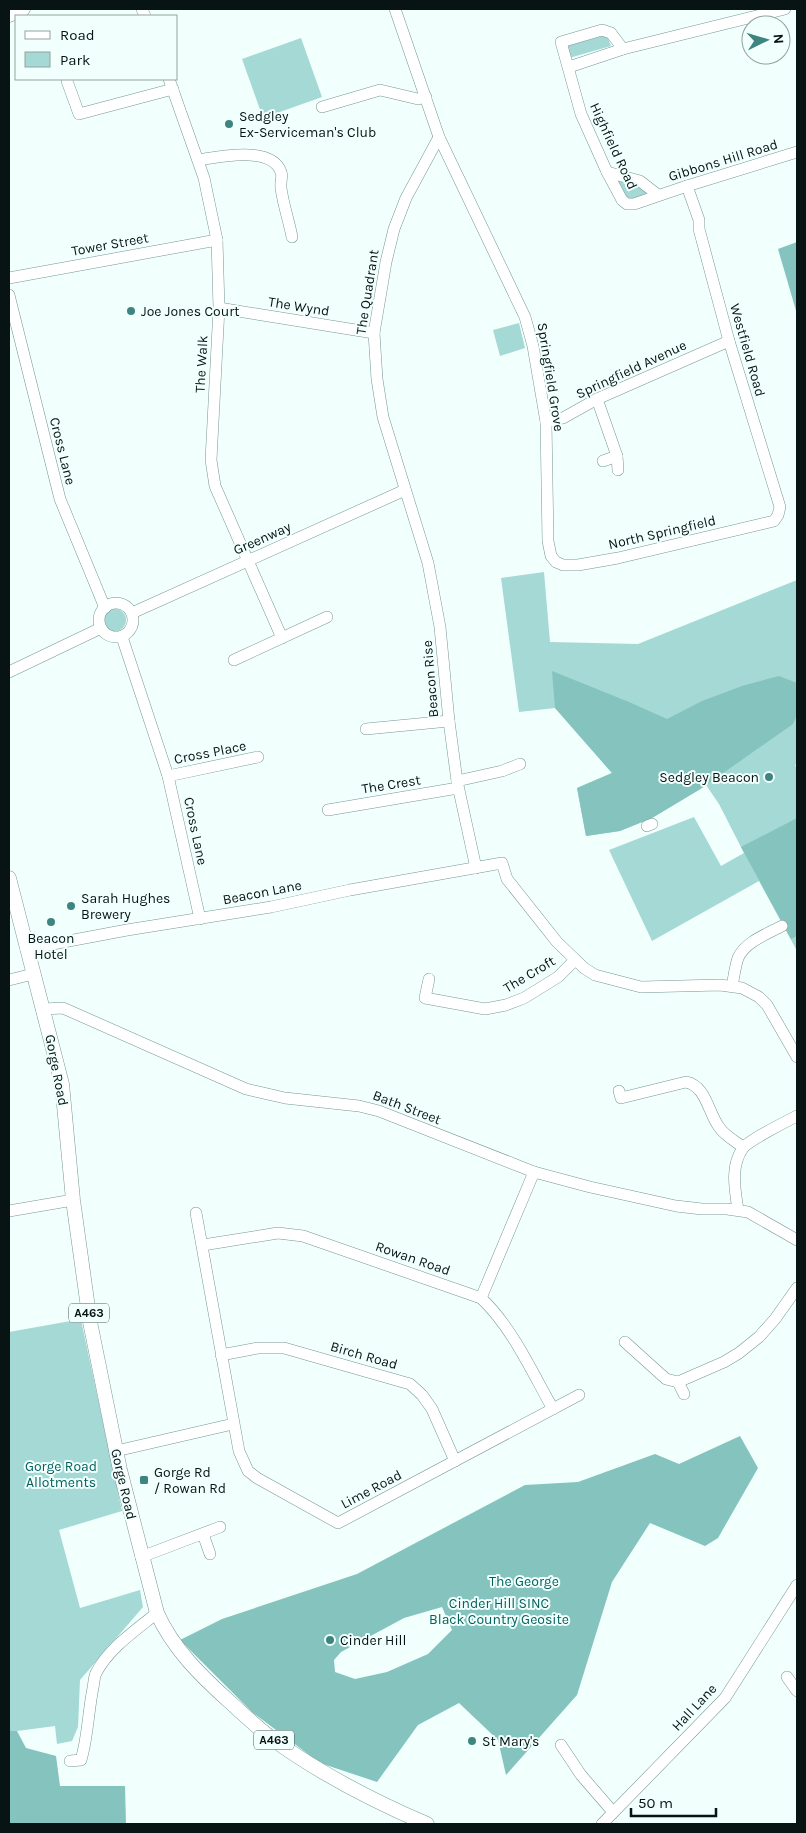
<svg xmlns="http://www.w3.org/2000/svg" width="806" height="1833" font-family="Karla,sans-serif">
<rect width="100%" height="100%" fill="#f1fffd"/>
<g fill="#a5d9d5">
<polygon points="603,36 607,36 611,46 569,58 566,46"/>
<polygon points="301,38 322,97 263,118 242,59"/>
<polygon points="617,178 636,183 650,195 633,201 627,198"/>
<polygon points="519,323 525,348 500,356 493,330"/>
<polygon points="544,572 550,642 638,644 797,580 797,764 795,765 797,769 797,951 759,881 652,941 609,850 694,817 721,866 744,853 719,804 706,785 652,818 620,831 586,836 577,788 612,773 555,708 519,712 501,578"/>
<circle cx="115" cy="620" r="11"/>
<polygon points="81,1320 122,1511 59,1530 80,1608 140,1590 143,1607 80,1680 78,1727 72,1741 57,1744 55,1726 17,1731 9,1731 9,1332 65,1322"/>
</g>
<g fill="#84c3be" fill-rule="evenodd">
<polygon points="797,242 797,314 778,249"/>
<polygon points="552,671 629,702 667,719 702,701 742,686 779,676 797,683 797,715 793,724 699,790 652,818 620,831 586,836 577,788 612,773 555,708"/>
<polygon points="797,818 797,936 791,939 741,847"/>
<path d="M740,1436L758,1468L718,1538L705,1546L650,1523L612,1582L577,1695L506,1775L498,1740L459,1703L418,1725L377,1782L320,1763L252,1712L180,1640L222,1619L357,1574L525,1485L578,1482L655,1454L679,1464ZM442,1607L452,1630L428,1654L387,1672L355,1679L335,1672L334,1660L341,1652L404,1618Z"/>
<polygon points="9,1731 17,1731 26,1748 56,1756 60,1786 125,1786 126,1824 9,1824"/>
</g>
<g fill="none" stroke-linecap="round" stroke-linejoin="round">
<g stroke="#779794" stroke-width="12">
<g id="minor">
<polyline points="142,9 145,16"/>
<polyline points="395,9 439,137 525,317 533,346 546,422 548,541 551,556 556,562 563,565 578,565 618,558 774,521 778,515 780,507 729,341 699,229 699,220 687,186"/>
<polyline points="623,49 611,33 602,30 561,42 581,114 607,172 622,200 627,204 634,204 687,186 797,152"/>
<polyline points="569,67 623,49 785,9"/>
<polyline points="169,79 204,178 217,240 219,308 211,460 215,486 282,638"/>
<polyline points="67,81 79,114 173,89"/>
<polyline points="322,107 380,90 418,99 426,97"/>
<polyline points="439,137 406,198 394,229 386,262 374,333 377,379 383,417 428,563 440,627 449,721 457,781 476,868"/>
<path d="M198,160C219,157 271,145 281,172C283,177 280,182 281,188C283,204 289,221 292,237"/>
<polyline points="607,172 640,181 658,195"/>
<polyline points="9,278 217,240"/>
<polyline points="9,295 60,499 105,608"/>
<polyline points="219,308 374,333"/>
<polyline points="597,399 617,456 618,470"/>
<polyline points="546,422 563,418 597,399 729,341"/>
<polyline points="603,461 617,456"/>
<circle cx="116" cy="620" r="17"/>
<polyline points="132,613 405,490"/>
<polyline points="122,637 168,776 200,919"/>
<polyline points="234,660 327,617"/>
<polyline points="9,672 101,628"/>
<polyline points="366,729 449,721"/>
<polyline points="168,776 258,757"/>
<polyline points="457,781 502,771 520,764"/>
<polyline points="328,810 458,788"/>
<polyline points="647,826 652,824"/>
<polyline points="26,949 127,930 271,907 350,890 502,863 507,879 557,942 584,968 595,975 641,987 720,985 742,988 759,997 767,1005 797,1057"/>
<polyline points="429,979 425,998 485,1009 506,1005 524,998 558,977 575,960"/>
<polyline points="9,980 33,974"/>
<path d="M732,986C734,977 735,967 738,958C745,942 767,934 782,926"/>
<polyline points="43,1009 63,1008 246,1089 285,1098 359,1106 379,1111 534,1172 590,1187 676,1206 702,1209 727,1209 748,1212 797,1240"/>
<path d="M619,1091L621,1098L686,1082C706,1086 708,1112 719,1127C725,1136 735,1141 743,1147"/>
<path d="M738,1210C735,1190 730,1166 743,1148C748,1141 787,1121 797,1116"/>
<polyline points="9,1211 73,1200"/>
<polyline points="196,1213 239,1451 248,1471 257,1478 338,1523 579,1395"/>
<path d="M203,1245L278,1233L303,1236L481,1298C512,1327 532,1372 553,1409"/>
<polyline points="481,1298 534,1172"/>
<polyline points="625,1342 666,1379 678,1382 724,1362 739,1353 759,1337 775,1319 797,1288"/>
<polyline points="221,1355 258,1348 284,1348 410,1384 422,1395 432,1409 455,1461"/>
<polyline points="678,1382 684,1394"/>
<polyline points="116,1451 233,1424"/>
<polyline points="203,1534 210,1554"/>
<polyline points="141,1557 220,1527"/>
<polyline points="787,1677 797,1691"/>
<polyline points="561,1745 581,1775 613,1812"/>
<path d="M70,1761L81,1760C88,1737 88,1712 93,1688C94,1683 94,1677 96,1673C109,1648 136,1630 157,1613"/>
<polyline points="602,1824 725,1698 797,1585"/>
</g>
</g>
<g stroke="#779794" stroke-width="15">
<g id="major">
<polyline points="9,15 23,9"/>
<path d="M9,878L62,1084L73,1200L90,1322L120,1470L157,1613C173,1649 202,1677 231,1703C244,1715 257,1727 271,1738C319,1773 373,1801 427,1824"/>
</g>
</g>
<use href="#minor" stroke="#fff" stroke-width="11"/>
<use href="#major" stroke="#fff" stroke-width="14"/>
</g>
<g fill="#3e8581" stroke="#f1fffd" stroke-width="2">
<circle cx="229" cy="124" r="5"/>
<circle cx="131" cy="311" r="5"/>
<circle cx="769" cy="777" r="5"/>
<circle cx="71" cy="906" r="5"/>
<circle cx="51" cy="922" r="5"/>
<rect x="139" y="1475" width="10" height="10" rx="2.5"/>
<circle cx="330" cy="1640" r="5"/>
<circle cx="472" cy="1741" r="5"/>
</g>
<g text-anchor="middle" stroke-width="4" stroke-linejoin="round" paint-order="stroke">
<g fill="#f1fffd" stroke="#4d5a59" stroke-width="1">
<rect x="69" y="1303.5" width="40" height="19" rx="4"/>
<rect x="254" y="1730.5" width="40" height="19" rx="4"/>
</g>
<g font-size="12" font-weight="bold" fill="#071413">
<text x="89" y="1317">A463</text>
<text x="274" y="1744">A463</text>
</g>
<g font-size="14" fill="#071413" stroke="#f1fffd" text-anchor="start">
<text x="239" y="121">Sedgley<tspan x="239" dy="16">Ex-Serviceman's Club</tspan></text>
<text x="141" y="316">Joe Jones Court</text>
<text x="759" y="782" text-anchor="end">Sedgley Beacon</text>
<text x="81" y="903">Sarah Hughes<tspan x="81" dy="16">Brewery</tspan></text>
<text x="51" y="943" text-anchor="middle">Beacon<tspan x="51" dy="16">Hotel</tspan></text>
<text x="154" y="1477">Gorge Rd<tspan x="154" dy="16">/ Rowan Rd</tspan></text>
<text x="340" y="1645">Cinder Hill</text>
<text x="482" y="1746">St Mary's</text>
</g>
<g font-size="14" fill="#071413" stroke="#f1fffd">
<text transform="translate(614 146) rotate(65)" y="5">Highfield Road</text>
<text transform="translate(723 160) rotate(-17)" y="5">Gibbons Hill Road</text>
<text transform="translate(110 244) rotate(-10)" y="5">Tower Street</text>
<text transform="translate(367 292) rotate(-81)" y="5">The Quadrant</text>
<text transform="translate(299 306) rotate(9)" y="5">The Wynd</text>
<text transform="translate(748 350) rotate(74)" y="5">Westfield Road</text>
<text transform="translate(201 364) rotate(-87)" y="5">The Walk</text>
<text transform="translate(631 369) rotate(-25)" y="5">Springfield Avenue</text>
<text transform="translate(551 377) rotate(81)" y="5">Springfield Grove</text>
<text transform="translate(63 451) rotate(76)" y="5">Cross Lane</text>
<text transform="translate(662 532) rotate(-13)" y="5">North Springfield</text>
<text transform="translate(262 538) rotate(-24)" y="5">Greenway</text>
<text transform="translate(430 679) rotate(-95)" y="5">Beacon Rise</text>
<text transform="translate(210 752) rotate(-11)" y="5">Cross Place</text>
<text transform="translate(391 784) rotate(-9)" y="5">The Crest</text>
<text transform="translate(196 831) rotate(78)" y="5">Cross Lane</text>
<text transform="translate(262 892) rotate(-11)" y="5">Beacon Lane</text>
<text transform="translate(529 974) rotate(-31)" y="5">The Croft</text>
<text transform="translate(57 1070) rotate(79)" y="5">Gorge Road</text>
<text transform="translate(407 1107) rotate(21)" y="5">Bath Street</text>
<text transform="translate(413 1258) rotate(19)" y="5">Rowan Road</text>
<text transform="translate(364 1355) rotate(16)" y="5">Birch Road</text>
<text transform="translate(124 1484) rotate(77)" y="5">Gorge Road</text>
<text transform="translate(371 1489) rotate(-28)" y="5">Lime Road</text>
<text transform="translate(694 1707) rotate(-47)" y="5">Hall Lane</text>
</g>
<g font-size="14" fill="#06615e" stroke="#f1fffd">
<text x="61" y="1471">Gorge Road<tspan x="61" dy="16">Allotments</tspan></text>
<text x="524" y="1586">The George</text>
<text x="499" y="1608">Cinder Hill SINC<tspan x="499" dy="16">Black Country Geosite</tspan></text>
</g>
</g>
<rect width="806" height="1833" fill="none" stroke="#071413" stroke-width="20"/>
<rect x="15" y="15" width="162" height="65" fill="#f1fffd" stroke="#93a19f"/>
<rect x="25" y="31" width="25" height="8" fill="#ffffff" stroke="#93a19f"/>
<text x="60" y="40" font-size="15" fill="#071413">Road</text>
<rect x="25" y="52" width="25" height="15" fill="#a5d9d5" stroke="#93a19f"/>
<text x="60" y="65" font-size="15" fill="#071413">Park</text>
<g transform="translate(766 40) rotate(85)"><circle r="24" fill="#f1fffd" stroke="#93a19f"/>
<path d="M0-4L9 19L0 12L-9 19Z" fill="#3e8581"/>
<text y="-8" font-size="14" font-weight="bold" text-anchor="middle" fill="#071413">N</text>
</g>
<path d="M631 1808v8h85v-8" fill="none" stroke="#071413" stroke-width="2.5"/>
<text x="638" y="1808" font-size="15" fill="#071413" stroke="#f1fffd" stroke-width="4" paint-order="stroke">50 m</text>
</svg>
